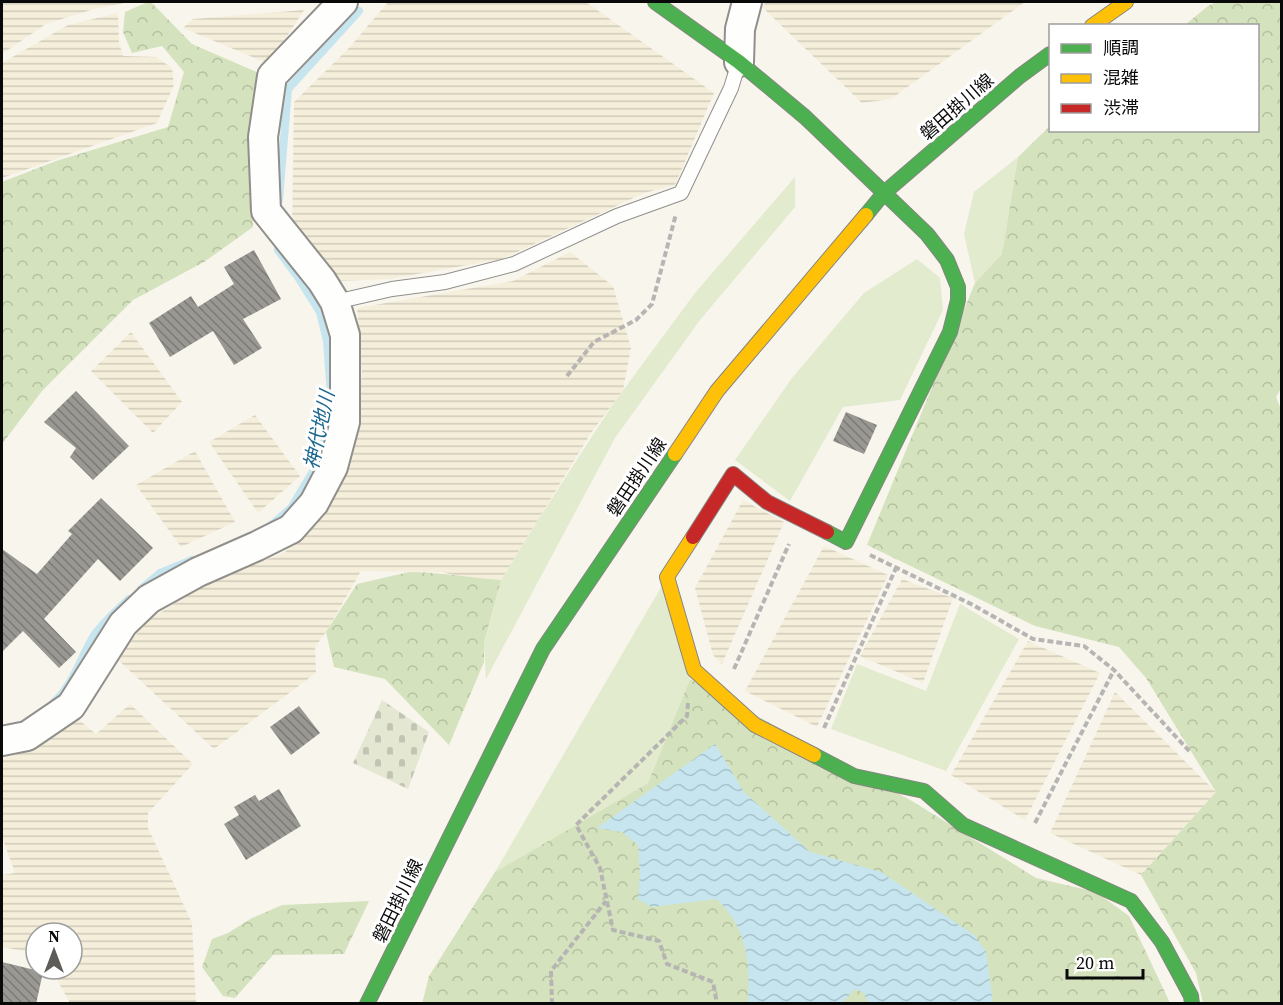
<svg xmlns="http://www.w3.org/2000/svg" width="1283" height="1005" font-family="'Source Serif 4','Noto Sans JP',serif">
<defs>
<pattern id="farmland-rules" width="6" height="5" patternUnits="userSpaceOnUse" patternTransform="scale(1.5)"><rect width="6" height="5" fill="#f4eeda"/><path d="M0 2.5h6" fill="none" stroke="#d0cbba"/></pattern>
<pattern id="forest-crowns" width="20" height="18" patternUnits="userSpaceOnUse" patternTransform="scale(1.5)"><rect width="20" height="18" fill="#d4e2bd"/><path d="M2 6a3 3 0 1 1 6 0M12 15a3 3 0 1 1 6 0" fill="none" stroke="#b5c1a1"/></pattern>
<pattern id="cemetery-stones" width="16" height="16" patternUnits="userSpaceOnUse" patternTransform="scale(1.5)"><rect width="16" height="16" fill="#e4e7d2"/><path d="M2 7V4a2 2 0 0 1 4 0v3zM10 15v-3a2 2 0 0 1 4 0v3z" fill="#c2c5b3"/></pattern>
<pattern id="water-waves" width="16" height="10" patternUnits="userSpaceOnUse" patternTransform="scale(1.5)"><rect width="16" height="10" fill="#c6e5ef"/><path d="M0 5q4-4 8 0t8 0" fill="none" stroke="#a9c3cc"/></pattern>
<pattern id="building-back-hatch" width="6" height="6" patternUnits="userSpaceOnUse" patternTransform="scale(1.5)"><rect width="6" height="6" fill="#9a9893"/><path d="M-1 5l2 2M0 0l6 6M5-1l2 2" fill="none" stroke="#7c7a76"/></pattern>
</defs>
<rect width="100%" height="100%" fill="#f8f5ed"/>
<g fill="url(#farmland-rules)">
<polygon points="2,2 123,2 125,3 94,9 46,24 2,54"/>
<polygon points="388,2 586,2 714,93 675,185 644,193 502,259 389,279 337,281 292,234 294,102 350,47"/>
<polygon points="765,2 1025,2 891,99 862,103 763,8"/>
<polygon points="304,10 269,64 183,28 193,19"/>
<polygon points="118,13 119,42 123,56 156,57 172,68 174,85 157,123 2,178 2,63 68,25"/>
<polygon points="570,252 613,286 631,348 623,390 591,433 501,580 463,577 441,572 361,571 326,632 315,647 316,673 214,749 116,658 149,620 209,581 284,553 319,518 354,441 362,374 357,308 513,281"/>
<polygon points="131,332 182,402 153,433 91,371"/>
<polygon points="255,415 300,476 258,513 209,442"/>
<polygon points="195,451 235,522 181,547 136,485"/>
<polygon points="743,500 784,522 722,664 713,655 695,588"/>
<polygon points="824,546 888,575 817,727 745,691"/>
<polygon points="902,579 953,598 923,683 860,656"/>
<polygon points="1028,641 1100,673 1025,820 951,775"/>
<polygon points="1115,692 1216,792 1141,875 1050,833"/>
<polygon points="130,704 193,764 148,813 148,828 192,923 196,1003 70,1003 51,969 72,969 72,933 36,933 36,953 2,947 2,875 15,873 2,837 2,758 11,757 48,741 73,715 96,734"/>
</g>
<g fill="#e3ebce">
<polygon points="1018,157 1002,254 975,283 964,234 974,192"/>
<polygon points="795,177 795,207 700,320 615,438 486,679 484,644 501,580 538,520 613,404 695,293"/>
<polygon points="917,259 940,278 943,310 900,400 843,407 790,501 735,460 792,378 864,293"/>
<polygon points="667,577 690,679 648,783 495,872"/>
<polygon points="960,604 1019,639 946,771 831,729 857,664 926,691"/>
</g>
<g fill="url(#forest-crowns)">
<polygon points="148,2 151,2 192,44 259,73 252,183 253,227 204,262 133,300 42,391 2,444 2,182 56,161 168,127 184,72 162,46 132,53 123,32 125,12"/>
<polygon points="1217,2 1281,2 1282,387 1276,397 1282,412 1281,1003 1203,1003 1196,973 1141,875 1216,792 1146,678 1119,647 1035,626 867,545 975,283 1002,254 1018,157 1050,126 1050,130 1258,130 1258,26 1185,25 1208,6"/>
<path d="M409,572C440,572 470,578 501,580L484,643V662L449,745L385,679L334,667L326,632L357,584Z"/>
<polygon points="690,679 912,801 1036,878 1096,892 1129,916 1170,1003 422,1004 429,976 495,872 648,783"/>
<polygon points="369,901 344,954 273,955 235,998 223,996 202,967 212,939 228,933 252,918 282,905"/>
</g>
<polygon fill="url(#cemetery-stones)" points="382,700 429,732 408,789 353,763"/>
<path fill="url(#water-waves)" d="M715,744L744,792L810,852L881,872L974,935L986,952L993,1003H868L864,993L855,989L842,1003H748C750,962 748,928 716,899L652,907L638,899L640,873L638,845L622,832L597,828Z"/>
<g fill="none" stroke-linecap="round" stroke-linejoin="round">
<g stroke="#c6e5ef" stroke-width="8">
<polyline points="279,200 288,89 359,11"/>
<polyline points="269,527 291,508 315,468 326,434 331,396 327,341 320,312 298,277 278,250 278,239"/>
<polyline points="141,589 160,573 192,560"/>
<path d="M54,702C73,685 80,659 93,637C102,623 117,610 129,599"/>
</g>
</g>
<g fill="url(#building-back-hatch)">
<polygon points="254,250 281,299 243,319 262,348 234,365 213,331 170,357 149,323 191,296 198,307 234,284 224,267"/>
<polygon points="76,391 129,446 93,480 70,457 76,448 44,422"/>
<polygon points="846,412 877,425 864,454 833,441"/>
<polygon points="101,498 153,548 120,581 98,559 44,619 76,652 59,668 23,631 2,652 2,549 37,574 72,534 68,531"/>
<polygon points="299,706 320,733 291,755 270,727"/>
<polygon points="279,789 301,826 246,860 224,824 239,815 234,807 255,795 259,801"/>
<polygon points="2,962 43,972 36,1004 2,1004"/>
</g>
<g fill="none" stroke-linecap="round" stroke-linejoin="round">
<g stroke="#918f8c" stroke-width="16">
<polyline id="lane" points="335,302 392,289 445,282 514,264 617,216 681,193 731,88 739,62"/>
</g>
<g stroke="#918f8c" stroke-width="32">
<g id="street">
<polyline points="739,62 740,29 747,2"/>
<polyline points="2,741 27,736 71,706 123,624 149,599 198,572 257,546 291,529 314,503 333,467 345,422 345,335 335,302 322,281 266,211 263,137 272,76 343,2"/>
</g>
</g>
<g stroke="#878682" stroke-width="16">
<g id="fast">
<polyline points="655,2 739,62 805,117 927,234 947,260 958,287 958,300 950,332 846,542 827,532"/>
<polyline points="866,215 884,193 1020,76 1050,54"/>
<polyline points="814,755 854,776 924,791 963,825 1131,901 1162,942 1191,996 1192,1004"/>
<polyline points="367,1004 543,649 675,454"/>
</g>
</g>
<g stroke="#878682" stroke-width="16">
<g id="slow">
<polyline points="1092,26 1126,2"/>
<polyline points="675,454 717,391 866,215"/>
<polyline points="693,537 667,577 694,670 755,725 814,755"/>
</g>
</g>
<g stroke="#878682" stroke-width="16">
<polyline id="jam" points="693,537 733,474 767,502 827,532"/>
</g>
<g stroke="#b6b5b4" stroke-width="4" stroke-dasharray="6 3" stroke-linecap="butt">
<polyline points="567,376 594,342 636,320 652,304 676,214"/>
<polyline points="870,555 973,605 1033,639 1084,646 1114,670 1191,753"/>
<polyline points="734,669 789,544"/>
<polyline points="688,703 687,716 576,825 600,868 613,930 659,941 667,964 713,982 717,1004"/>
<polyline points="824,728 896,568"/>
<polyline points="1035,823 1114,670"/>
<polyline points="552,1004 551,971 606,901"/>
</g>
<use href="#lane" stroke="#fefefc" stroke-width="14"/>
<use href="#street" stroke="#fefefc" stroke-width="28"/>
<use href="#fast" stroke="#4caf50" stroke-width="14"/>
<use href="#slow" stroke="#ffc107" stroke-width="14"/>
<use href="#jam" stroke="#c62828" stroke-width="14"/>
</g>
<g text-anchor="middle" stroke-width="6" stroke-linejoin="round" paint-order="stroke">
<g font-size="18" fill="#090909" stroke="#fff">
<text transform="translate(957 107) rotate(-41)" y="6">磐田掛川線</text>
<text transform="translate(637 477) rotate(-56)" y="6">磐田掛川線</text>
<text transform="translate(398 901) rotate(-64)" y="6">磐田掛川線</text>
</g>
<g font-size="20" font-style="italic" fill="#1f688f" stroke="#fff">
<text transform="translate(319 430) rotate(-78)" y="7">神代地川</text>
</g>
</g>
<rect width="1283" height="1005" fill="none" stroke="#090909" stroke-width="6"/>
<rect x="1049" y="24" width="210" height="108" fill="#ffffff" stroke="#9d9d9d" stroke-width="1.5"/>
<rect x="1061" y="44" width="30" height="9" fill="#4caf50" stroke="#9d9d9d" stroke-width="1.5"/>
<text x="1103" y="54" font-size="18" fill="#090909">順調</text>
<rect x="1061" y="74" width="30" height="9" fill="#ffc107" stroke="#9d9d9d" stroke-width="1.5"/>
<text x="1103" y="84" font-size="18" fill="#090909">混雑</text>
<rect x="1061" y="104" width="30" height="9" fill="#c62828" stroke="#9d9d9d" stroke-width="1.5"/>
<text x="1103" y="114" font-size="18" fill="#090909">渋滞</text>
<g transform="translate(54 951)"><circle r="28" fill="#ffffff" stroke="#9d9d9d" stroke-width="1.5"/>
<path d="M0-4.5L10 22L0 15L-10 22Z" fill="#5d5c59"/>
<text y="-9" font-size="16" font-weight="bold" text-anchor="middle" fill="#090909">N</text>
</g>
<path d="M1067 969v9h76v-9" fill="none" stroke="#090909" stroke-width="3"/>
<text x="1076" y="969" font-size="18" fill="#090909" stroke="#ffffff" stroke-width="4.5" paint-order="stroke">20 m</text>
</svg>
